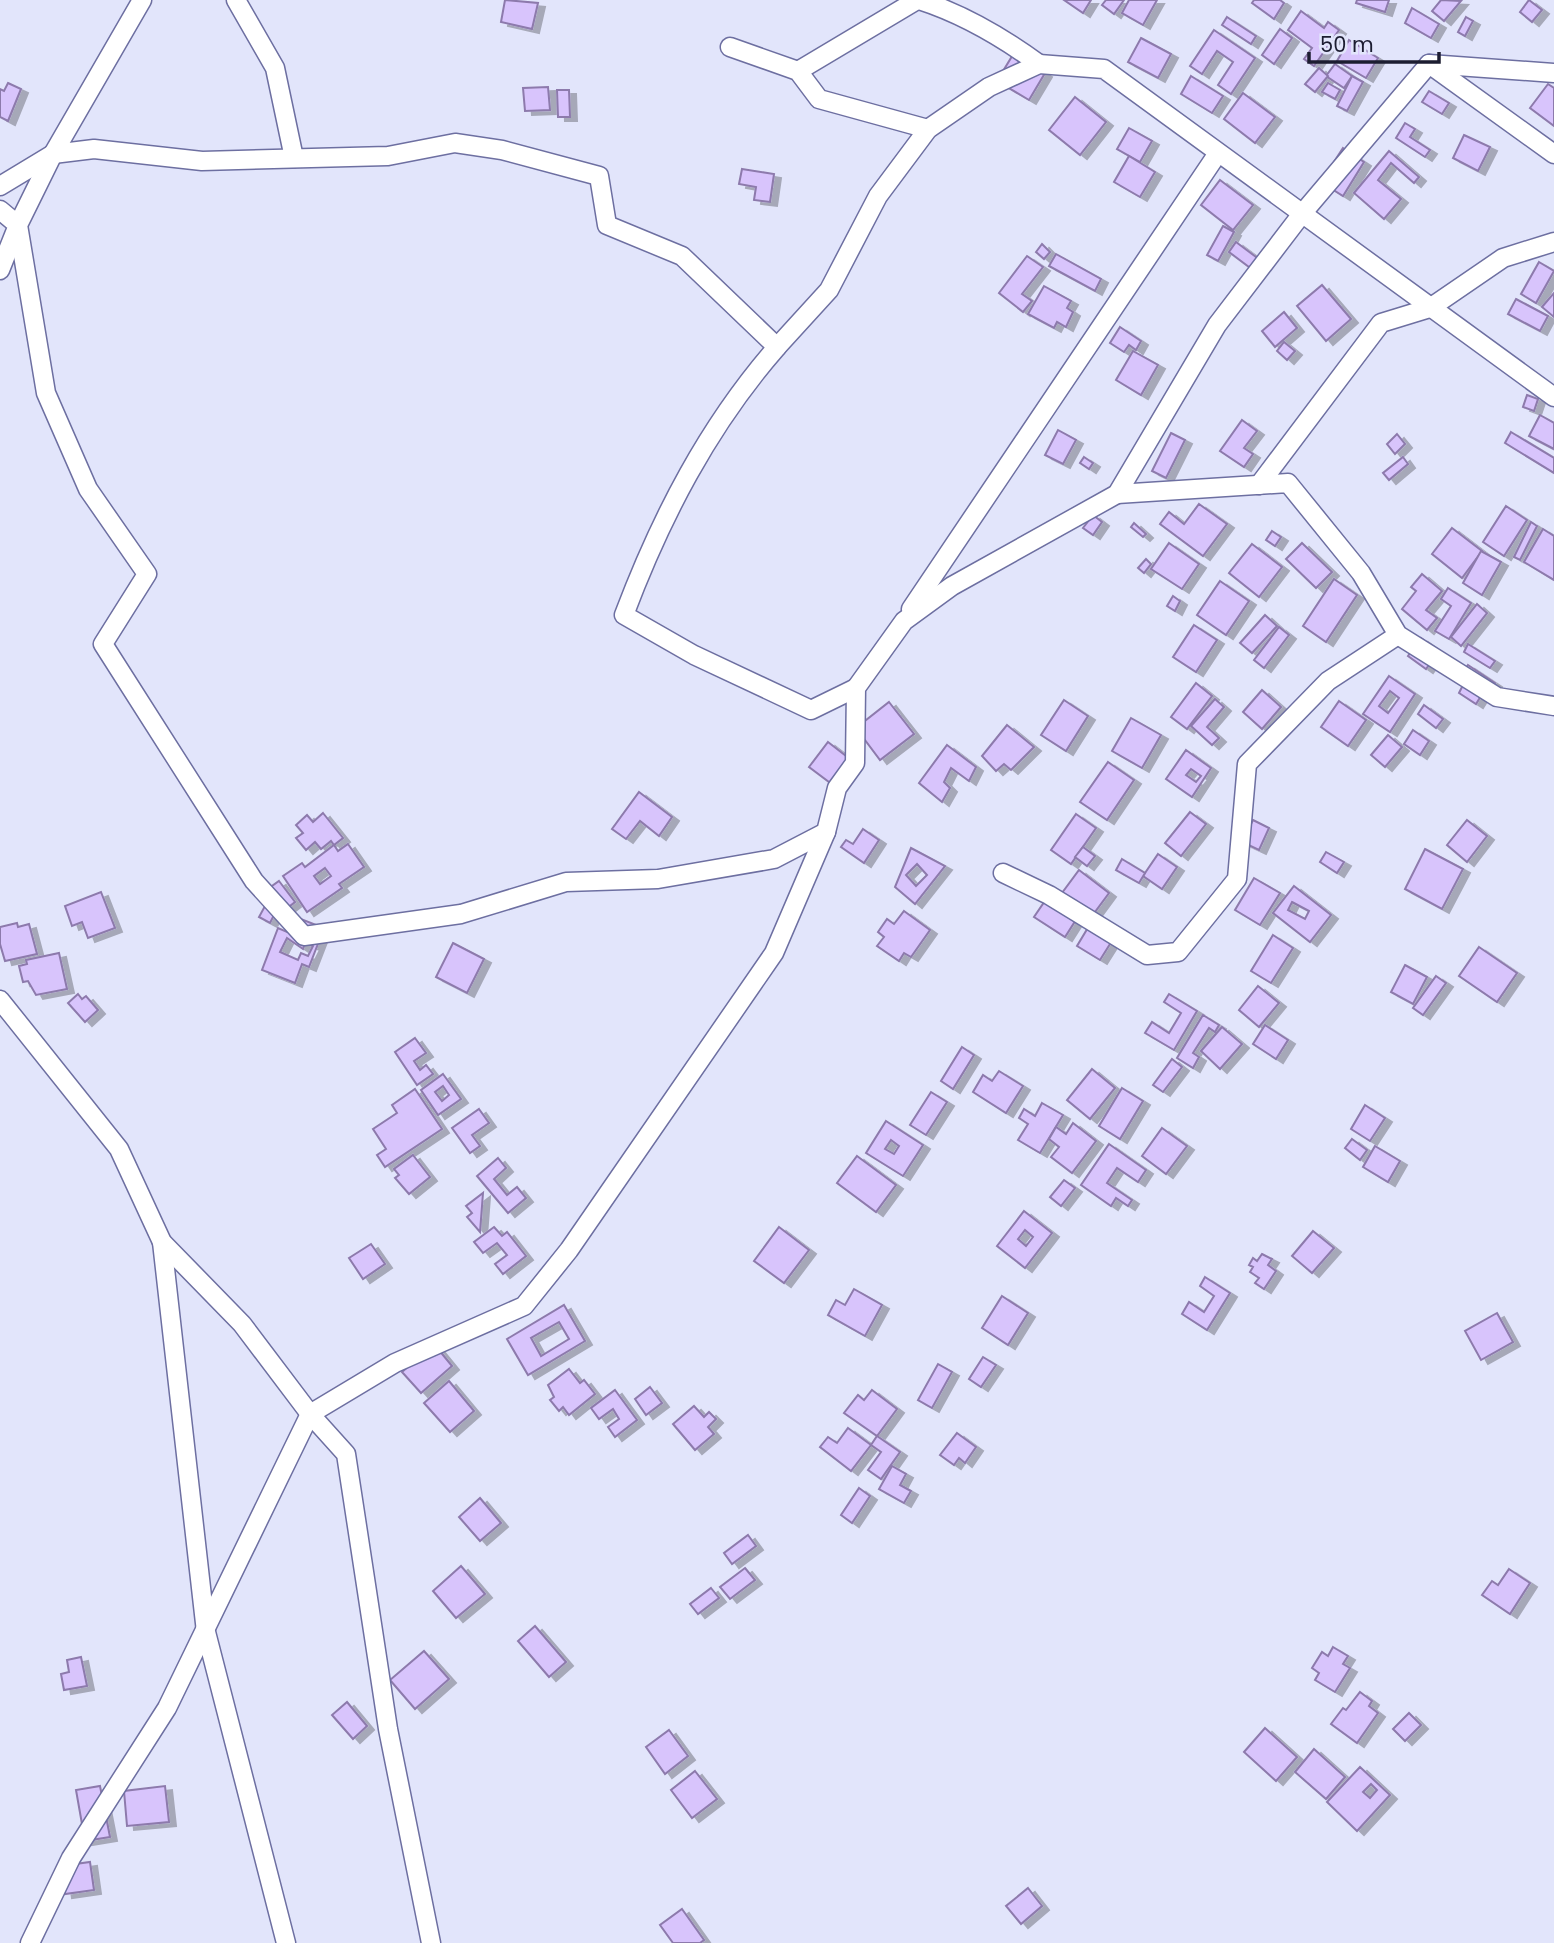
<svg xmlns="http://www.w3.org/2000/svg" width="1554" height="1943" font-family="Poppins,sans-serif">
<defs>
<filter id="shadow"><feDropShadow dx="7" dy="4" stdDeviation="0" flood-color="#0004"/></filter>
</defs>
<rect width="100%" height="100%" fill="#e2e5fb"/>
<g fill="#d8c4fc" stroke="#8d7aac" stroke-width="2" fill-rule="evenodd" filter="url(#shadow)">
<polygon points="505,0 538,3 532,29 501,22"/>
<polygon points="1064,0 1091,0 1083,13"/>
<polygon points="1106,0 1124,0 1114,14 1102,5"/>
<polygon points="1129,0 1157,0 1143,25 1122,13"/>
<polygon points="1254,0 1280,0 1284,3 1274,19 1252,3"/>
<polygon points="1357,0 1389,0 1385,12 1356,3"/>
<polygon points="1441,0 1461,1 1444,21 1432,11"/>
<polygon points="1529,0 1542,10 1532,22 1520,12"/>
<polygon points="1412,8 1439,24 1431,38 1405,23"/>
<polygon points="1301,11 1324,28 1328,22 1339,30 1314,66 1304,59 1312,48 1288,30"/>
<polygon points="1227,17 1256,36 1251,44 1222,25"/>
<polygon points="1466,17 1473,21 1465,36 1458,32"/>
<polygon points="1280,29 1292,38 1274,64 1262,55"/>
<polygon points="1214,30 1255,58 1231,94 1218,85 1233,62 1217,51 1202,74 1190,66"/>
<polygon points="1141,38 1171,54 1158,78 1128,62"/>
<polygon points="1349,40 1378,58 1366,78 1337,61"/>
<polygon points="1014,53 1045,73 1029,100 997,81"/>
<polygon points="1335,64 1352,76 1344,88 1326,76"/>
<polygon points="1319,68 1328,76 1315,92 1305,84"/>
<polygon points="1191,76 1223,96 1212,113 1181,94"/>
<polygon points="1352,76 1363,82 1347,111 1337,106"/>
<polygon points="8,83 21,89 8,121 0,117 0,89 4,91"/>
<polygon points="1328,83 1340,90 1335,99 1322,92"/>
<polygon points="1548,84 1554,88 1554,126 1530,108"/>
<polygon points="548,87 550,110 525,111 523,88"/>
<polygon points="557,90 569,90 570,117 558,117"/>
<polygon points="1429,91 1449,103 1442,114 1422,102"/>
<polygon points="1243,93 1275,117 1255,143 1224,119"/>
<polygon points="1075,97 1106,122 1080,155 1049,130"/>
<polygon points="1405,123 1415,129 1410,137 1430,150 1425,157 1396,138"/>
<polygon points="1129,128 1152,141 1140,162 1117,149"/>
<polygon points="1464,135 1490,147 1478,171 1453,158"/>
<polygon points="1343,148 1364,162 1343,196 1321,182"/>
<polygon points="1389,151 1419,177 1414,183 1391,163 1378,180 1401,199 1384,219 1354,193"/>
<polygon points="1129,156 1155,172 1140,197 1114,182"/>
<polygon points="742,169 774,174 770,202 754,200 756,187 739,184"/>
<polygon points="1220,180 1253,205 1233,230 1201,205"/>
<polygon points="1223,226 1234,232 1218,261 1207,255"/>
<polygon points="1236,242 1260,260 1253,270 1229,252"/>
<polygon points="1042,244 1050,252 1044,259 1036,252"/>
<polygon points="1056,254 1101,279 1095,291 1049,266"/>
<polygon points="1027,256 1043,267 1022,294 1032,301 1023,312 999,293"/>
<polygon points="1539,262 1554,271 1536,303 1521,294"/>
<polygon points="1322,285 1351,319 1326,341 1297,306"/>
<polygon points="1044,286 1071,301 1067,308 1073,312 1066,327 1057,322 1054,328 1028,314"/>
<polygon points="1554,293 1554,317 1542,307"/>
<polygon points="1516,299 1548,316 1540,331 1508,314"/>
<polygon points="1284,312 1297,328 1275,347 1262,331"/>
<polygon points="1120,327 1141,341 1136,350 1129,345 1124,352 1110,343"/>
<polygon points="1284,342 1295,351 1287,360 1277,351"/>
<polygon points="1133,351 1158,365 1141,395 1116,380"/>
<polygon points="1527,395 1538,399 1534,411 1523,407"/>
<polygon points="1540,415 1554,423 1554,449 1529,436"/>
<polygon points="1242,420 1257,431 1244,448 1253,454 1244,467 1220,451"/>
<polygon points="1058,430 1076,440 1063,464 1045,455"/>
<polygon points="1511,432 1554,458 1554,473 1505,443"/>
<polygon points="1171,433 1185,440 1166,478 1152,471"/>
<polygon points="1397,434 1405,444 1395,454 1387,444"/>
<polygon points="1084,457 1093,463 1089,469 1080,463"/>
<polygon points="1403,457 1408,464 1389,480 1383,473"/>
<polygon points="1199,504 1227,524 1203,556 1160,524 1169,512 1184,524"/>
<polygon points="1506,506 1527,520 1504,556 1483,542"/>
<polygon points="1093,515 1102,522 1093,535 1083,528"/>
<polygon points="1531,522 1537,526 1520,560 1514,557"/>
<polygon points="1134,523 1146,534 1143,537 1131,527"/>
<polygon points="1452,528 1482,551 1462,578 1432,554"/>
<polygon points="1543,529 1554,536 1554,580 1524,562"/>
<polygon points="1272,531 1281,537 1275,546 1266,540"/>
<polygon points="1169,543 1199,564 1182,589 1151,569"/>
<polygon points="1302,543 1332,572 1316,588 1286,559"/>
<polygon points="1252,544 1282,567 1259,597 1229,573"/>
<polygon points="1481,551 1501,562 1482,595 1463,583"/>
<polygon points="1146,559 1151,564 1144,573 1138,568"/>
<polygon points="1422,574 1442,591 1426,610 1437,618 1427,630 1402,609 1416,591 1411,587"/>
<polygon points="1334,579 1357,595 1326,642 1303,626"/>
<polygon points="1220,581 1249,601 1226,635 1197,615"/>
<polygon points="1448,588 1471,603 1449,639 1435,631 1451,606 1441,599"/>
<polygon points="1173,596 1180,601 1175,611 1167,606"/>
<polygon points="1477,604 1487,613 1461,646 1451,637"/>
<polygon points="1265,615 1277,626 1252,653 1240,643"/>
<polygon points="1194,625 1217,640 1196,672 1173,657"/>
<polygon points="1279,627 1289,635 1264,668 1254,660"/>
<polygon points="1421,638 1439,651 1426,669 1408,656"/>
<polygon points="1468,644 1495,661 1490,668 1464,652"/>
<polygon points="1468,665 1495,683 1488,694 1484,691 1476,704 1459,693 1464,683 1459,679"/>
<path d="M1389,676L1415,694L1390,732L1363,714ZM1390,691L1399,698L1388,713L1379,706Z"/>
<polygon points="1196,683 1212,696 1187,729 1171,717"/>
<polygon points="1262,690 1281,707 1262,729 1243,712"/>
<polygon points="1215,699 1224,707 1207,727 1219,738 1212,745 1191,726"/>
<polygon points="1064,700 1088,716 1066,751 1041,735"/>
<polygon points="1339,701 1366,720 1348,746 1321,727"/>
<polygon points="889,702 914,734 880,760 856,728"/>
<polygon points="1424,705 1443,719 1436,728 1418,714"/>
<polygon points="1131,718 1161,735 1142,768 1112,751"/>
<polygon points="1007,725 1034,747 1011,770 1004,764 996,771 982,756"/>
<polygon points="1413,730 1429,741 1420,755 1404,744"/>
<polygon points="1388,735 1402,747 1385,767 1371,755"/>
<polygon points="828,742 855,763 837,788 809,767"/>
<polygon points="947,745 976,767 969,781 951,768 944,782 950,788 942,802 919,783"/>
<path d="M1186,750L1211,768L1192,797L1166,779ZM1191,769L1201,776L1196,782L1186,775Z"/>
<polygon points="1108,762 1134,780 1107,820 1080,802"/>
<polygon points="639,792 672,817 659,836 640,821 626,839 612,829"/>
<polygon points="1190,812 1206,824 1181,856 1165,843"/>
<polygon points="323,813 343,838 334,845 331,841 321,849 315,842 306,850 296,838 303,833 296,825 307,815 313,822"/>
<polygon points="1076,814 1096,828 1071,864 1051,850"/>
<polygon points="1253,820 1269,828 1259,850 1242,842"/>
<polygon points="1467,820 1487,836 1467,862 1447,845"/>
<polygon points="863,829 879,840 864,863 841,847 846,840 853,844"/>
<path d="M348,844L364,867L339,884L342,888L307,912L283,876L302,863L305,867L334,845L338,851ZM325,868L331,876L320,884L314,876Z"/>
<polygon points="1083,847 1095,856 1087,866 1075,857"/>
<path d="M911,848L945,866L915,904L895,887ZM917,864L927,875L916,886L906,875Z"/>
<polygon points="1425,849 1463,869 1442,909 1405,889"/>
<polygon points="1326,852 1344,862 1337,873 1320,862"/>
<polygon points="1158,854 1177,867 1162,889 1143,876"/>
<polygon points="1122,859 1145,873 1139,883 1116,870"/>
<polygon points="1079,870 1109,893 1089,920 1059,897"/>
<polygon points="1254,878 1280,893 1260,925 1235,910"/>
<polygon points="279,881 295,902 286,909 258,896"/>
<path d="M1294,886L1331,915L1310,942L1273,913ZM1292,902L1309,911L1305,919L1288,910Z"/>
<polygon points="101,892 115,928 88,938 82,922 72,926 65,906"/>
<polygon points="1049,895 1079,915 1065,937 1034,917"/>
<polygon points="265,906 276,911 270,923 259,917"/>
<polygon points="904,911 930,930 911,957 904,953 899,961 877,946 884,937 878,932 887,919 894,924"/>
<path d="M293,916L324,928L309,967L302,964L295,983L262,970L278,928L287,932ZM287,938L303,949L305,943L313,946L308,956L301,953L298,960L280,952Z"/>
<polygon points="1092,921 1115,936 1100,960 1077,946"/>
<polygon points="17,923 18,927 29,924 37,954 5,961 0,944 0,927"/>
<polygon points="1273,935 1293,948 1271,983 1251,971"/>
<polygon points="453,943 484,959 467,993 436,977"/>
<polygon points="1479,947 1517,973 1497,1002 1459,976"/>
<polygon points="59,953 67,989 36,995 28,981 23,982 19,966 27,964 26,960"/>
<polygon points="1405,965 1427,977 1413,1004 1391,992"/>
<polygon points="1436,976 1446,983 1423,1015 1413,1008"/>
<polygon points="1258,986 1279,1003 1259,1027 1239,1010"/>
<polygon points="78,994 82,999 86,996 98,1010 85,1022 68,1003"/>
<polygon points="1169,994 1197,1011 1174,1050 1145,1033 1152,1022 1169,1033 1181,1013 1164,1002"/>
<polygon points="1203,1015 1219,1025 1215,1032 1209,1028 1193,1053 1199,1057 1193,1068 1177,1058"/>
<polygon points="1265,1025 1288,1040 1276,1059 1253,1044"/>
<polygon points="1222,1027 1242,1044 1220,1069 1201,1051"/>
<polygon points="415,1038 426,1053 414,1061 420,1070 426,1065 433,1074 417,1085 395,1052"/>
<polygon points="962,1047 974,1055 953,1089 941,1081"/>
<polygon points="1172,1059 1182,1067 1163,1092 1153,1085"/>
<polygon points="1092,1069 1115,1088 1090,1119 1067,1100"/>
<polygon points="999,1071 1023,1086 1006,1113 973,1092 983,1075 992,1081"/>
<path d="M443,1074L461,1099L438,1115L421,1090ZM443,1086L449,1095L442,1101L435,1092Z"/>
<polygon points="1122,1088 1143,1101 1120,1139 1099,1126"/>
<polygon points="415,1089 442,1129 385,1167 377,1155 386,1149 373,1129 397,1113 392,1105"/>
<polygon points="931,1092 947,1102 926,1135 910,1125"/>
<polygon points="1042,1103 1063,1115 1040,1153 1018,1140 1028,1124 1019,1118 1024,1109 1035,1116"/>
<polygon points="1365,1105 1385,1118 1370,1141 1351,1129"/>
<polygon points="479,1109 489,1123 472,1135 480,1146 470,1153 452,1128"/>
<path d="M886,1121L923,1145L903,1176L866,1153ZM891,1140L899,1146L894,1154L885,1149Z"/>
<polygon points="1073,1123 1096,1141 1072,1173 1051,1157 1059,1147 1049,1139 1056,1127 1066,1134"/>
<polygon points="1162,1128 1187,1146 1166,1174 1142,1156"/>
<polygon points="1352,1139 1367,1150 1360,1160 1345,1148"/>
<polygon points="1109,1144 1146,1170 1138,1182 1117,1168 1107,1183 1132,1200 1128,1206 1116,1198 1111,1206 1081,1185"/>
<polygon points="1375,1146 1400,1161 1388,1182 1363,1167"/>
<polygon points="413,1155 430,1177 409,1194 395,1178 399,1175 394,1169"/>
<polygon points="857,1156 896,1185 876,1212 837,1183"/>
<polygon points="498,1158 506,1168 494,1179 507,1195 517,1187 526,1198 508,1213 477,1176"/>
<polygon points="1064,1180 1075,1188 1061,1206 1050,1197"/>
<polygon points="483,1193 480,1232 467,1217 472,1213 466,1206"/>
<path d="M1024,1211L1052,1233L1025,1268L997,1246ZM1025,1230L1033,1237L1026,1246L1018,1239Z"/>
<polygon points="494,1227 502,1236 507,1232 526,1256 503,1274 495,1264 507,1255 497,1243 483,1253 474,1242"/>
<polygon points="779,1227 809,1250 784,1283 754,1261"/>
<polygon points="1313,1231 1334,1248 1312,1273 1292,1256"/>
<polygon points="371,1244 385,1264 363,1279 349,1258"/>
<polygon points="1262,1254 1272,1259 1268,1265 1276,1271 1264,1289 1255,1283 1259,1278 1250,1272 1253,1267 1249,1265 1253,1258 1257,1261"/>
<polygon points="1205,1277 1230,1293 1207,1330 1182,1314 1189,1302 1204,1312 1214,1296 1200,1286"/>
<polygon points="854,1289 882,1305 865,1336 828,1315 836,1300 845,1305"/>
<polygon points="1002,1296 1028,1313 1008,1345 982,1328"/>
<path d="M564,1305L585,1341L528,1375L507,1339ZM559,1322L569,1339L541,1356L531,1338Z"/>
<polygon points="1497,1313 1513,1342 1481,1360 1465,1331"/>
<polygon points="434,1344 452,1366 421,1393 402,1372"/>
<polygon points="983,1357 996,1365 981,1387 969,1379"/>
<polygon points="938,1364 952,1372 932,1408 918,1400"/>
<polygon points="569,1369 580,1383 584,1380 595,1394 569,1415 563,1407 559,1411 550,1400 554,1397 548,1385"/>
<polygon points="449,1381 474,1411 450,1432 424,1403"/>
<polygon points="650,1387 662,1403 646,1415 635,1399"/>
<polygon points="615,1390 637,1420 615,1437 608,1427 619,1419 613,1409 599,1419 591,1408"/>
<polygon points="872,1390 897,1409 877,1436 844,1413 858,1395 864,1400"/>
<polygon points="694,1406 704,1417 709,1412 716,1419 708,1427 714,1434 695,1450 673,1424"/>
<polygon points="848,1428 871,1445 851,1471 820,1447 828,1437 837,1443"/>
<polygon points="957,1433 976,1447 965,1463 959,1458 954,1465 940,1455"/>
<polygon points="877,1436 900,1452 881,1479 868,1470 881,1452 871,1445"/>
<polygon points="892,1466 906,1474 900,1485 911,1491 904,1503 879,1489"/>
<polygon points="859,1488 870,1496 852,1523 841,1515"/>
<polygon points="480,1498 501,1523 480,1541 459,1517"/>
<polygon points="748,1535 756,1546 732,1564 724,1553"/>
<polygon points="461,1566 485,1594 456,1618 433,1591"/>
<polygon points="745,1568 755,1580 730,1599 720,1587"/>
<polygon points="1509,1569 1530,1583 1510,1614 1482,1595 1492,1581 1498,1585"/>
<polygon points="711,1588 719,1598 698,1614 690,1604"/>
<polygon points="535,1626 566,1662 549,1677 518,1641"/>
<polygon points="1333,1647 1348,1656 1343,1664 1350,1668 1335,1692 1315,1680 1319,1673 1312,1668 1322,1652 1328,1656"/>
<polygon points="424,1651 449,1679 415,1709 390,1680"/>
<polygon points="81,1657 87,1686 64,1690 61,1674 69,1672 67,1660"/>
<polygon points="1360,1692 1372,1701 1369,1706 1378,1713 1357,1743 1331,1724 1343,1708 1346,1710"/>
<polygon points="347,1702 367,1726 353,1739 332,1715"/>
<polygon points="1409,1713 1421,1725 1405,1741 1393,1729"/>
<polygon points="1265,1728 1297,1757 1276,1781 1244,1752"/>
<polygon points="669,1730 688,1756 665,1774 646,1747"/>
<polygon points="1314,1749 1345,1777 1326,1799 1295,1772"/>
<path d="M1360,1767L1390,1795L1357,1831L1327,1802ZM1371,1784L1377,1790L1370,1798L1363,1792Z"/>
<polygon points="695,1771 717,1799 692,1818 671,1790"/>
<polygon points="100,1786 110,1837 85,1841 76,1790"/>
<polygon points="165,1786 169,1822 127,1826 124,1791"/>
<polygon points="90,1862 94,1890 65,1894 61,1866"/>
<polygon points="1028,1888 1042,1906 1021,1924 1006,1906"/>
<polygon points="682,1909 704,1940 700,1943 673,1943 660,1925"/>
</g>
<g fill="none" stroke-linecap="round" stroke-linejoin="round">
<g stroke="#6d6fa1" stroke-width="21">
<g id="minor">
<polyline points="142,0 53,154 18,225 46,393 88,489 147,574 103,644 254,881 304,936 461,914 566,882 658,879 774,859 826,832 837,788 855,763 856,688 904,621 952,586 1117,494 1217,325 1301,215 1429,64 1554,73"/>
<polyline points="236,0 275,68 294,158"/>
<path d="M919,0C963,14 1002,37 1039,64"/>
<polyline points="730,47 798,71 819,99 928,129"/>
<polyline points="1429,64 1554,154"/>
<polyline points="798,71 917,0"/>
<path d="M0,186L53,154L94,149L202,161L388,156L455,143L502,150L599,176L607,225L682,256L777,347C708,426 661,517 624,615L694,655L811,710L856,688"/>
<polyline points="0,210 18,225 0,270"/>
<polyline points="777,347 829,290 878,196 928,129 989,87 1039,64 1104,69 1554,397"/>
<polyline points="1259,485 1381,323 1430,308 1503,258 1554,242"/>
<polyline points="1117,494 1288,483 1361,573 1398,635 1497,697 1554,706"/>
<polyline points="911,609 1218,153"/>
<polyline points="1003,873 1049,895 1147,955 1178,952 1237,879 1247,764 1328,681 1398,635"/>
<polyline points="0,1000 119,1149 162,1242 242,1324 310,1414 346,1454 388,1729 431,1943"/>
<polyline points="162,1242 206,1632 286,1943"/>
<polyline points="30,1943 71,1858 167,1708 310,1414 395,1363 524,1306 569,1250 774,953 826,832"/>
</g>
</g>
<use href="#minor" stroke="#fff" stroke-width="18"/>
</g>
<path d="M1309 52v10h130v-10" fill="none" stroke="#1c1d31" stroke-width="3.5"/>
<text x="1320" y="52" font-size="21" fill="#1c1d31" stroke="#e2e5fb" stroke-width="5" paint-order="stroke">50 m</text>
</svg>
